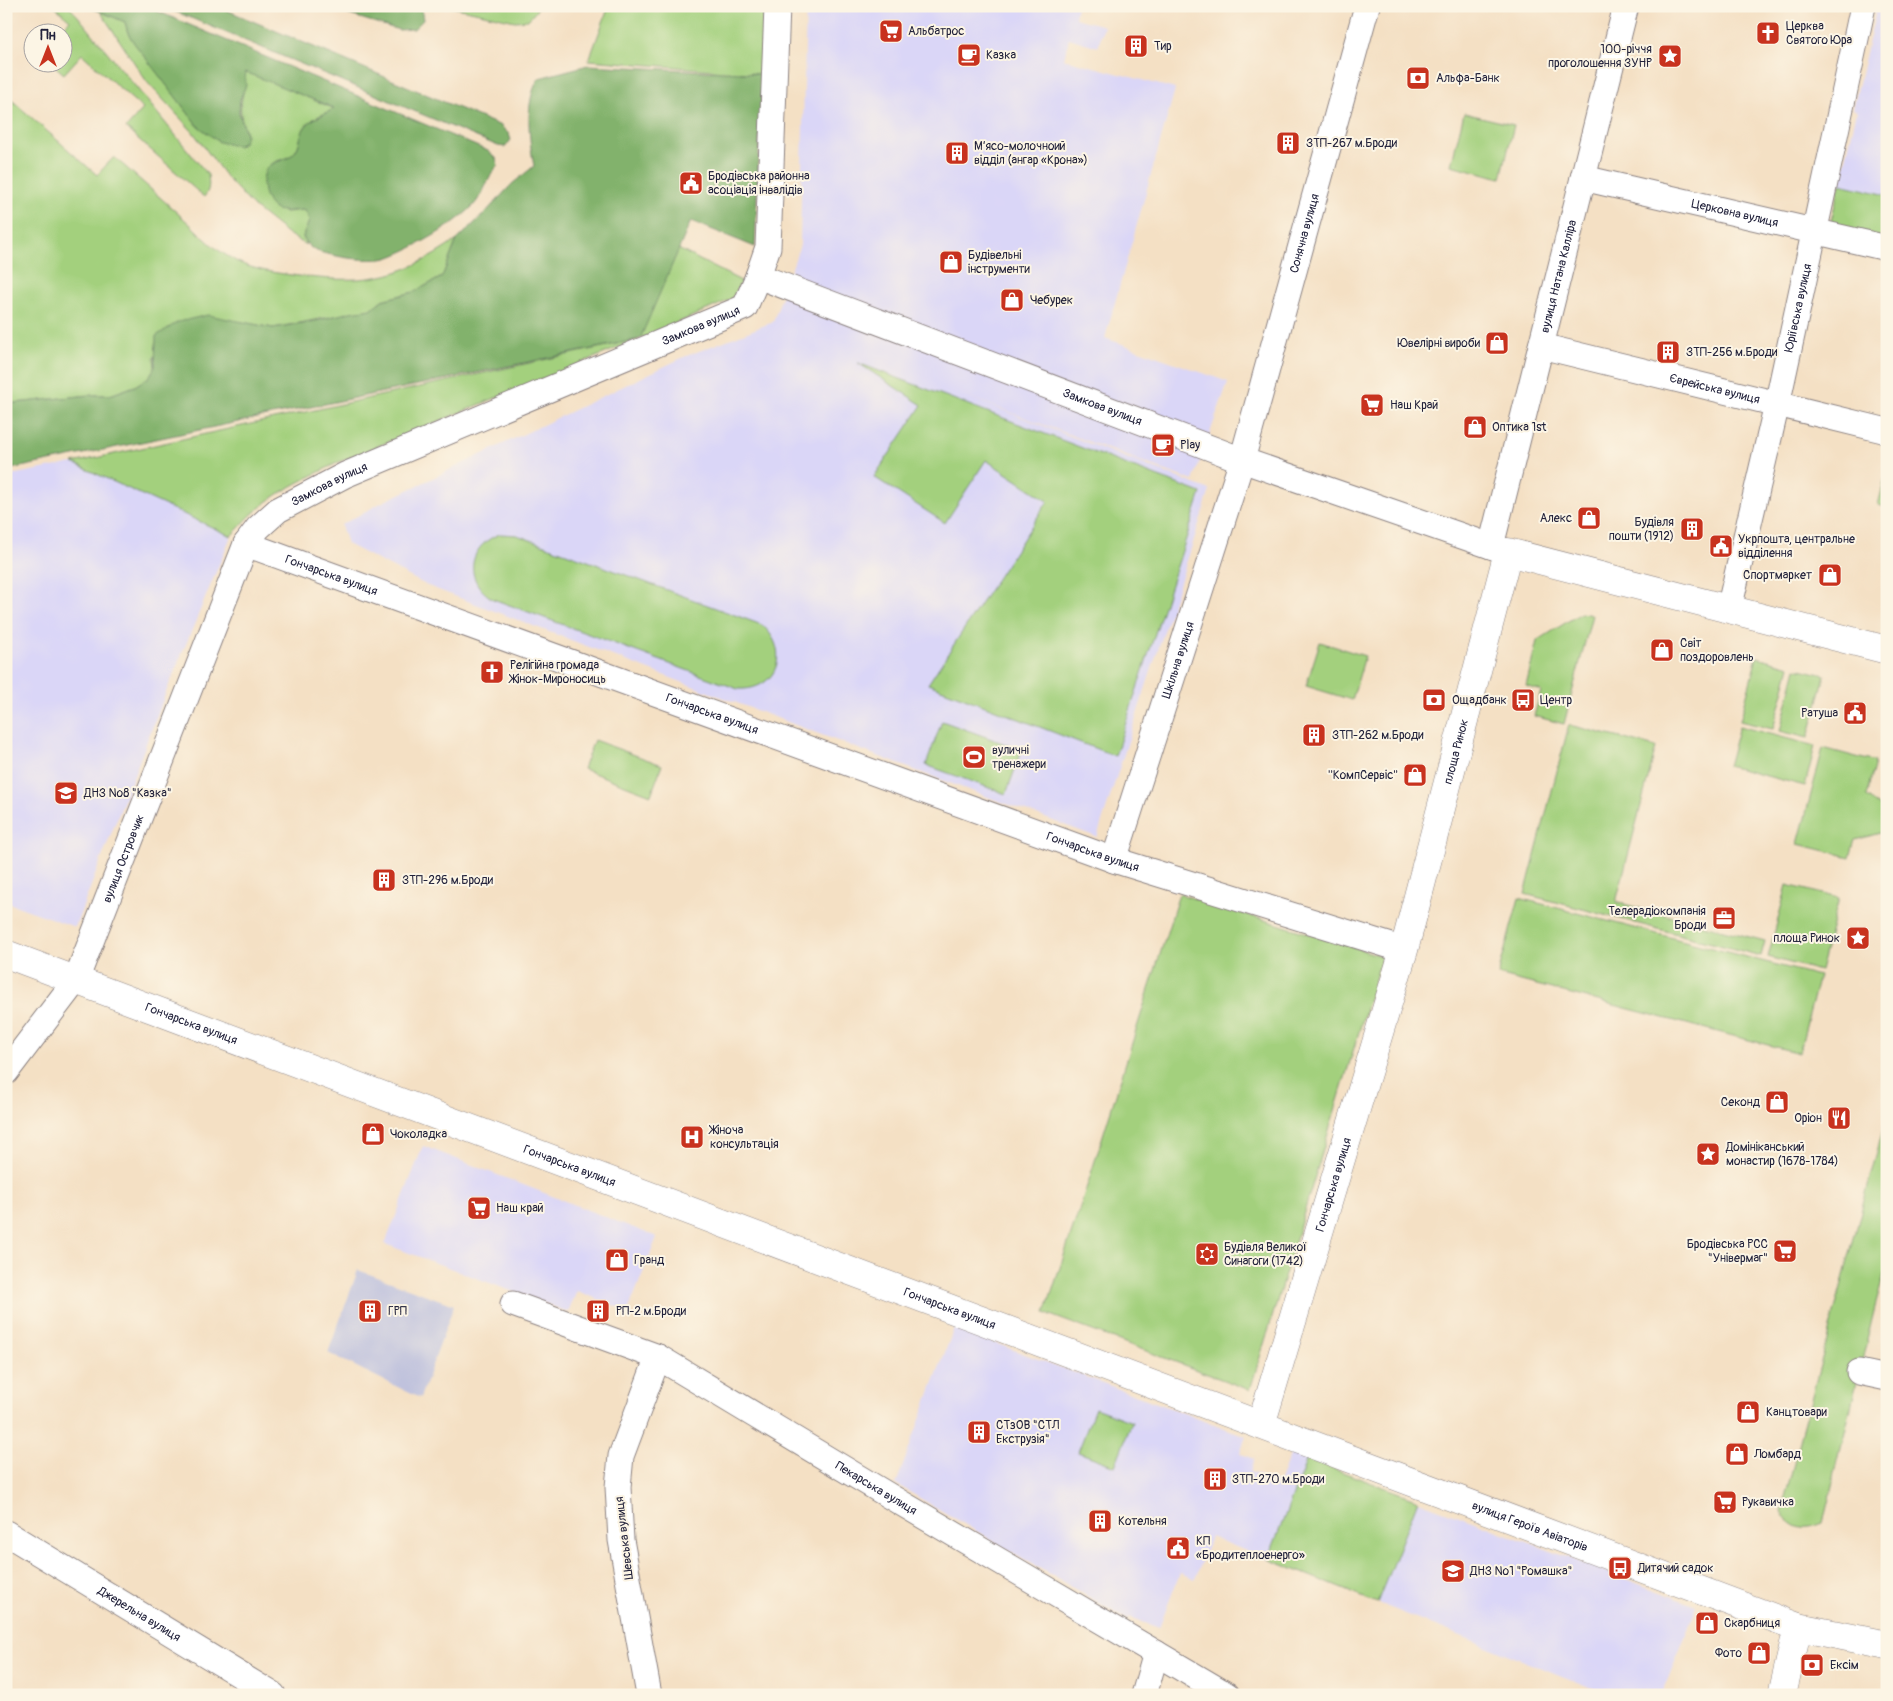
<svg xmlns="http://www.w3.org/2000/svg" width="1893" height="1701" font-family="Pangolin,sans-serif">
<rect width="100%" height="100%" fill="#fcf5e5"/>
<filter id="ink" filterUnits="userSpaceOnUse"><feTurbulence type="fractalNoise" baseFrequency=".02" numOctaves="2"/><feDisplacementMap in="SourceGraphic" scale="10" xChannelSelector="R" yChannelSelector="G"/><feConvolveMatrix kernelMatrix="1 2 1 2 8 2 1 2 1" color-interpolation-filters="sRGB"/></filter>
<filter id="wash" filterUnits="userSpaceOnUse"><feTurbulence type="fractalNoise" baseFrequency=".0096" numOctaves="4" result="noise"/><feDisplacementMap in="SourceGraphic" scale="20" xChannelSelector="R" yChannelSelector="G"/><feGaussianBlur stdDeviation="1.12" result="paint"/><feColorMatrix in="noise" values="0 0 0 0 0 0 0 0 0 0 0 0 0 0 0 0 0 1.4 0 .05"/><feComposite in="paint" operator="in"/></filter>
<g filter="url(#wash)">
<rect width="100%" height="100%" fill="#f4e0c4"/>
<g fill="#dad6f7">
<polygon points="806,6 1077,6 1075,18 1104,26 1098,47 1069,38 1064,59 1175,89 1105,338 1228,382 1193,481 956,392 1210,490 1097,837 917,771 428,586 347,544 341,525 381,503 684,357 773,322 800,245"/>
<polygon points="1873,6 1887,6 1887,195 1840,184 1857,111 1853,109 1875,15"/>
<polygon points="73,463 231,536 166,692 75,927 6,902 6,476"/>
<polygon points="423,1146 657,1237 628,1311 577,1291 568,1312 385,1244"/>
<polygon points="954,1328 1246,1436 1240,1454 1254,1459 1250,1472 1279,1483 1291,1453 1697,1606 1662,1695 1610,1695 1211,1537 1195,1579 1180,1573 1159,1628 1129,1617 1128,1620 896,1484"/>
</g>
<polygon fill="#c0c2dd" points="358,1270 454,1305 420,1398 328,1353"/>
<g fill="#a3d07d" stroke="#62795c">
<path d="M54,6H68L77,15L208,175C209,184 210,190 204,197L126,128L143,109L82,54L64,74L51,63L62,62V32H59L70,20Z"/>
<polygon points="448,6 538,6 536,11 528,20 515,21"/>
<polygon points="609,6 764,6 762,74 589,60"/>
<path d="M100,11L125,22L128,33L134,42L198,126L246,133C234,103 246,99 245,71L335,109C325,114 312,117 305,127C299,135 301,148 292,155C287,159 280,159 275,162C255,173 266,195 275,209L286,212L304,210L309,216V221L303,237L306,245L288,234L254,207L227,178L193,132L147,82Z"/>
<path d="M6,95L97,175L114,157C137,177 160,197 183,218C198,231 211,247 229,257C247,269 270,272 291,275C362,284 397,282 457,240L442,277L414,292L382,300L371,309L273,328L242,322L154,357L155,367L149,377L135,386L110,395H90L6,404Z"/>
<polygon points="1464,113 1514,125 1501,178 1451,165"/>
<polygon points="1840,184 1887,195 1887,242 1830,225"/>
<path d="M678,249L741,281L732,299L640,339L339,462C312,476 281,489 258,509C248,517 240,527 231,536L73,463L639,339Z"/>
<polygon points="858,363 1201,493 1115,756 928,684 1048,501 986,460 945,523 874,477 922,405"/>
<polygon points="1887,470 1887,507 1878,505"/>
<path d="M500,534L517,535L762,625C791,650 778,691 738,689L493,599C463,581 467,546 500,534Z"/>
<polygon points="1581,613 1592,615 1564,724 1534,716 1541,691 1526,686 1537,641"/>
<polygon points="1320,642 1365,656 1352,700 1306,686"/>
<polygon points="1757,657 1790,666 1773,729 1740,721"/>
<polygon points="1796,668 1825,675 1808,738 1780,731"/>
<polygon points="942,721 1022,750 1006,794 926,765"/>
<polygon points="1569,725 1656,747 1616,902 1765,941 1761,956 1525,894"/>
<polygon points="1739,726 1815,746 1805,786 1728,766"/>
<polygon points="594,740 662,765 651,795 583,769"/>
<polygon points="1823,748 1875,762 1866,797 1887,811 1887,831 1855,840 1850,857 1798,844"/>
<polygon points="1787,885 1839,898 1820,971 1768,957"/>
<polygon points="1179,894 1382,956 1250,1390 1045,1313 1088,1183"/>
<polygon points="1519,898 1819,976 1799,1053 1498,975"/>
<path d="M1886,1118L1887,1275L1884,1274L1875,1307L1823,1523C1803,1531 1795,1528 1781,1512Z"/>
<polygon points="1095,1408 1132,1422 1115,1466 1078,1452"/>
<polygon points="1307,1459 1418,1500 1377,1603 1268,1559"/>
</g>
<g fill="#82b26c" stroke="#526a54">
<path d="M92,6H145L488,151L496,158L498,165C487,178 484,195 472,207C452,227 413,249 387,258C376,261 349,259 337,256C323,253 309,252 303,237C306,224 314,222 304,210C295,210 286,213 277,210C263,205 258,176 269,166C276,160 286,161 293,154C301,147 299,135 305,127C312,117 326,115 334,108L245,72L246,85L240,100L239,112L246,134L244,142L238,146L219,142L198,126L134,43L128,33L125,22L92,8Z"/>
<polygon points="162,6 217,6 501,126 509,134 511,140 505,147 498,146"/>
<polygon points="321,6 421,6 423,20 414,29 399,30"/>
<path d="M588,65L762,74L755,247L691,221L640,339L6,470V404L90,395H110L135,386L149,377L155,367L156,336L178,322L208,315L273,328L320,320L350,312L371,309L382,300L414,292L442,277L457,240L486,212L512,184L534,166C529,140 524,101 539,78Z"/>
</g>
</g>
<g filter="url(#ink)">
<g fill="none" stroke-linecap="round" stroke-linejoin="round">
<g stroke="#8b8180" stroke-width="27">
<g id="minor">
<path id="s1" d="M1583,178L1887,248"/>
<polyline points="758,276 768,247 777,6"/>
<path id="s2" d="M1541,346L1887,431"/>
<path id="s3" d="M246,544L1114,860L1404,950"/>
<path id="s4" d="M1491,546L1626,6"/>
<path id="s5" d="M1729,609L1780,391L1863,6"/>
<path id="s6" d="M1114,860L1242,460L1367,6"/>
<path id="s7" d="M6,1072L76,980L246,544L258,528L278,510L345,475L745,307L758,276L1242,460L1508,552"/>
<path id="s8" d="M513,1304L658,1357L891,1497L1227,1695"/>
<polyline points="1859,1372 1887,1378"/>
<path id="s9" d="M6,1533L273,1695"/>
<polyline points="649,1695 621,1540 618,1487 621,1456 658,1357"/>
<polyline points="1144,1695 1156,1653"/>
</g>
</g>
<g stroke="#8b8180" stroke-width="29">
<g id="major">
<path id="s10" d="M6,954L1798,1627L1887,1645"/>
<path id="s11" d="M1261,1425L1404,950L1508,552L1887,650"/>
<polyline points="1782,1695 1798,1627"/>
</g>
</g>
<use href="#minor" stroke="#fff" stroke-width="25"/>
<use href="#major" stroke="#fff" stroke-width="28"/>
</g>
</g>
<defs>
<g id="supermarket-square" transform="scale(1.25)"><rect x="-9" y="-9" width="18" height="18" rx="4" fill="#c8321e" stroke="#fcf5e5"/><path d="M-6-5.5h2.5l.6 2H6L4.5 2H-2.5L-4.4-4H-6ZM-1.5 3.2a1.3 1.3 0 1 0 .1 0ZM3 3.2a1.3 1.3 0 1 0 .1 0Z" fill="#fff"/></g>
<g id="church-square" transform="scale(1.25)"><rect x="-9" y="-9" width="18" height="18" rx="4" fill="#c8321e" stroke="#fcf5e5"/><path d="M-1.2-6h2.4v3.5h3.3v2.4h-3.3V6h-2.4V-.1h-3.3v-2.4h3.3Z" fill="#fff"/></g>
<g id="building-square" transform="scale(1.25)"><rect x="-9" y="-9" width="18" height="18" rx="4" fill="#c8321e" stroke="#fcf5e5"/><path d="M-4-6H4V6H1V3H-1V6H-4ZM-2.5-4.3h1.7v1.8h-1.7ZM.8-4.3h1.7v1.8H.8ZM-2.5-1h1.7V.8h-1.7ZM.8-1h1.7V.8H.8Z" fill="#fff"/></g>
<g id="cafe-square" transform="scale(1.25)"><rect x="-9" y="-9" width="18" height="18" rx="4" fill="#c8321e" stroke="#fcf5e5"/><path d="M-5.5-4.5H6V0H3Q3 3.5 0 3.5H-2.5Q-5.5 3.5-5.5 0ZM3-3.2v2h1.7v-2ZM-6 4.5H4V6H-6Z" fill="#fff"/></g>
<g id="sight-square" transform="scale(1.25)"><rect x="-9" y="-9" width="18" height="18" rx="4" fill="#c8321e" stroke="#fcf5e5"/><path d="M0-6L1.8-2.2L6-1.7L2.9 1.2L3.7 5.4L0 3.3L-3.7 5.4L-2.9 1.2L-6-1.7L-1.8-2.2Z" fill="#fff"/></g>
<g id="bank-square" transform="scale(1.25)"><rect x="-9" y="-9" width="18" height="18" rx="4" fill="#c8321e" stroke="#fcf5e5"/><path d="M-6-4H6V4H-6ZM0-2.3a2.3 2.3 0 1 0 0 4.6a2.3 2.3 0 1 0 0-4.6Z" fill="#fff"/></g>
<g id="civic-square" transform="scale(1.25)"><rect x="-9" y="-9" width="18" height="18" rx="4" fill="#c8321e" stroke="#fcf5e5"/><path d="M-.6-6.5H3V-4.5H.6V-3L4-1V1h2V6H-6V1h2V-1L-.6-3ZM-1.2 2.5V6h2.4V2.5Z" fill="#fff"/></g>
<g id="shop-square" transform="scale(1.25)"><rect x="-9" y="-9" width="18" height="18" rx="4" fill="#c8321e" stroke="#fcf5e5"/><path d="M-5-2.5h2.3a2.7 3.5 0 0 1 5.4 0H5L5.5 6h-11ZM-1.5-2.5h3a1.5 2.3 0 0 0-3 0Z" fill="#fff"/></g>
<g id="bus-square" transform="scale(1.25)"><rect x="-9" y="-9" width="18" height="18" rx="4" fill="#c8321e" stroke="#fcf5e5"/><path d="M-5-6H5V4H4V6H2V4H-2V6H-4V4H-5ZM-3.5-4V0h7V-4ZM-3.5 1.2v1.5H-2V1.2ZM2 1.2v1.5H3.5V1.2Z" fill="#fff"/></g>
<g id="stadium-square" transform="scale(1.25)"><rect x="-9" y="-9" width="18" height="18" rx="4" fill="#c8321e" stroke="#fcf5e5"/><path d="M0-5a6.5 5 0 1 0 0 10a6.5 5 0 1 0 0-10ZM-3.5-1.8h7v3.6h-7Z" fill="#fff"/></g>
<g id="school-square" transform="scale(1.25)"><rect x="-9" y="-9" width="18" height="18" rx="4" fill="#c8321e" stroke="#fcf5e5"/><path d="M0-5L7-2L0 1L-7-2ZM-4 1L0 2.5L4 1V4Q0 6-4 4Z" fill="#fff"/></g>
<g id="office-square" transform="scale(1.25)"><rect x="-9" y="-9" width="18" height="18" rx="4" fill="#c8321e" stroke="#fcf5e5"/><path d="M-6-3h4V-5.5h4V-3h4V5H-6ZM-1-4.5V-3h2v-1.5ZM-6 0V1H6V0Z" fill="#fff"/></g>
<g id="restaurant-square" transform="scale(1.25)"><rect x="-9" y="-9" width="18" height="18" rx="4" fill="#c8321e" stroke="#fcf5e5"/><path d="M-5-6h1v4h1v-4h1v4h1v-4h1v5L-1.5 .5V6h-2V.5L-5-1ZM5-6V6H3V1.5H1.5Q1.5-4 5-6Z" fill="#fff"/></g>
<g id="hospital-square" transform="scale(1.25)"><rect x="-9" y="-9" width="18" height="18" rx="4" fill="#c8321e" stroke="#fcf5e5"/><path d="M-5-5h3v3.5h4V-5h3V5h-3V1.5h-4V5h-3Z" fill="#fff"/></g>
<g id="synagogue-square" transform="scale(1.25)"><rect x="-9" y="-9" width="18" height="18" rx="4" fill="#c8321e" stroke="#fcf5e5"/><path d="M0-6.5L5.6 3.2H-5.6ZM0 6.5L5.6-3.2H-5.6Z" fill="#fff"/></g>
</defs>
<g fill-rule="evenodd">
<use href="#supermarket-square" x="891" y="31"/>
<use href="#church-square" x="1768" y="33"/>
<use href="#building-square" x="1136" y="46"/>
<use href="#cafe-square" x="969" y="55"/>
<use href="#sight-square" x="1670" y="56"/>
<use href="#bank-square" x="1418" y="78"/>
<use href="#building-square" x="1288" y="143"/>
<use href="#building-square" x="957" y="153"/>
<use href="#civic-square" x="691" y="183"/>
<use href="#shop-square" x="951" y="262"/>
<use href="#shop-square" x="1012" y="300"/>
<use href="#shop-square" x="1497" y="343"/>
<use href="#building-square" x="1668" y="352"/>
<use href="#supermarket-square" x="1372" y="405"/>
<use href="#shop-square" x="1475" y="427"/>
<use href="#cafe-square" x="1163" y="445"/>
<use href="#shop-square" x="1589" y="518"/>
<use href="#building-square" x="1692" y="529"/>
<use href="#civic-square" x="1721" y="546"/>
<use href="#shop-square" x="1830" y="575"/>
<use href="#shop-square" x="1662" y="650"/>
<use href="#church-square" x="492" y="672"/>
<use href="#bank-square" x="1434" y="700"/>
<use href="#bus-square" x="1523" y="700"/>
<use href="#civic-square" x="1855" y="713"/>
<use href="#building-square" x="1314" y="735"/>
<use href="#stadium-square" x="974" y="757"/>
<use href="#shop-square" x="1415" y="775"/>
<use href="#school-square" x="66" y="793"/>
<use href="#building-square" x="384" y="880"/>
<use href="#office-square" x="1724" y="918"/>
<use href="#sight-square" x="1858" y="938"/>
<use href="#shop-square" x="1777" y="1102"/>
<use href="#restaurant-square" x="1839" y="1118"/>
<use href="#shop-square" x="373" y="1134"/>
<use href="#hospital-square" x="692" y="1137"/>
<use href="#sight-square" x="1708" y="1154"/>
<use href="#supermarket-square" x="479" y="1208"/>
<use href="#supermarket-square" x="1785" y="1251"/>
<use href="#synagogue-square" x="1207" y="1254"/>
<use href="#shop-square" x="617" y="1260"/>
<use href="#building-square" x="370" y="1311"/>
<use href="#building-square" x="598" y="1311"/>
<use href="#shop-square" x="1748" y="1412"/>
<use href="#building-square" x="979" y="1432"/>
<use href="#shop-square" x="1737" y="1454"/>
<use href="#building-square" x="1215" y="1479"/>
<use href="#supermarket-square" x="1725" y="1502"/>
<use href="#building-square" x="1100" y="1521"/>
<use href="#civic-square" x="1178" y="1548"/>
<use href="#bus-square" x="1620" y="1568"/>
<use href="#school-square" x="1453" y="1571"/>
<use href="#shop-square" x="1707" y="1623"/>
<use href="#shop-square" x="1759" y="1653"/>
<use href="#bank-square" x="1812" y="1665"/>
</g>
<g text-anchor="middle" stroke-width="4" stroke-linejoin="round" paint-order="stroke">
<g font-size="12" fill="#22223b" stroke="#fcf5e5" text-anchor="start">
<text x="1786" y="30">Церква<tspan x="1786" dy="14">Святого Юра</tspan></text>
<text x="908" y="35">Альбатрос</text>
<text x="1154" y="50">Тир</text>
<text x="1652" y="53" text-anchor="end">100-річчя<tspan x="1652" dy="14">проголошення ЗУНР</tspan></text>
<text x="986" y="59">Казка</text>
<text x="1436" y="82">Альфа-Банк</text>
<text x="1306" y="147">ЗТП-267 м.Броди</text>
<text x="974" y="150">М’ясо-молочноий<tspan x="974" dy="14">відділ (ангар «Крона»)</tspan></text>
<text x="708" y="180">Бродівська районна<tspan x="708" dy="14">асоціація інвалідів</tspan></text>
<text x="968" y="259">Будівельні<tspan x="968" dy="14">інструменти</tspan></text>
<text x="1030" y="304">Чебурек</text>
<text x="1480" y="347" text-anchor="end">Ювелірні вироби</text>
<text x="1686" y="356">ЗТП-256 м.Броди</text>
<text x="1390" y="409">Наш Край</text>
<text x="1492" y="431">Оптика 1st</text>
<text x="1180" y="449">Play</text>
<text x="1572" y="522" text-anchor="end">Алекс</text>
<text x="1674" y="526" text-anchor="end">Будівля<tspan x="1674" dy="14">пошти (1912)</tspan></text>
<text x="1738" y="543">Укрпошта, центральне<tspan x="1738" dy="14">відділення</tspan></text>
<text x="1812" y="579" text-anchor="end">Спортмаркет</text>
<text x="1680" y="647">Світ<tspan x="1680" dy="14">поздоровлень</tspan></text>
<text x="510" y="669">Релігійна громада<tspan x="510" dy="14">Жінок-Мироносиць</tspan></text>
<text x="1452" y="704">Ощадбанк</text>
<text x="1540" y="704">Центр</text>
<text x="1838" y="717" text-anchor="end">Ратуша</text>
<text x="1332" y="739">ЗТП-262 м.Броди</text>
<text x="992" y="754">вуличні<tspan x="992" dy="14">тренажери</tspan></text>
<text x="1398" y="779" text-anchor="end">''КомпСервіс''</text>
<text x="84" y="797">ДНЗ №8 "Казка"</text>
<text x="402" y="884">ЗТП-296 м.Броди</text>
<text x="1706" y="915" text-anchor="end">Телерадіокомпанія<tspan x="1706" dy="14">Броди</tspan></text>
<text x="1840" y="942" text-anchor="end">площа Ринок</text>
<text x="1760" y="1106" text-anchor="end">Секонд</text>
<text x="1822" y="1122" text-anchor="end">Оріон</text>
<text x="710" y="1134">Жіноча<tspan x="710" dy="14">консультація</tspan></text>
<text x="390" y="1138">Чоколадка</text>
<text x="1726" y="1151">Домініканський<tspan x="1726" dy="14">монастир (1678-1784)</tspan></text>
<text x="496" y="1212">Наш край</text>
<text x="1768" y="1248" text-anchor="end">Бродівська РСС<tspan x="1768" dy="14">"Універмаг"</tspan></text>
<text x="1224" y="1251">Будівля Великої<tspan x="1224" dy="14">Синагоги (1742)</tspan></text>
<text x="634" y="1264">Гранд</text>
<text x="388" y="1315">ГРП</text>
<text x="616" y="1315">РП-2 м.Броди</text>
<text x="1766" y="1416">Канцтовари</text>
<text x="996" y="1429">СТзОВ "СТЛ<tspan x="996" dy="14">Екструзія"</tspan></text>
<text x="1754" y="1458">Ломбард</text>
<text x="1232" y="1483">ЗТП-270 м.Броди</text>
<text x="1742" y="1506">Рукавичка</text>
<text x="1118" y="1525">Котельня</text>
<text x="1196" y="1545">КП<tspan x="1196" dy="14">«Бродитеплоенерго»</tspan></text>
<text x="1638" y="1572">Дитячий садок</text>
<text x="1470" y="1575">ДНЗ №1 "Ромашка"</text>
<text x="1724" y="1627">Скарбниця</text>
<text x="1742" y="1657" text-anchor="end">Фото</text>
<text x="1830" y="1669">Ексім</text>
</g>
<g font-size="12" fill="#22223b" stroke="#fcf5e5">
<text dy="4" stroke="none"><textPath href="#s1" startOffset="156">Церковна вулиця</textPath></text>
<text dy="4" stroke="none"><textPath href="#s6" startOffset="655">Сонячна вулиця</textPath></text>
<text dy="4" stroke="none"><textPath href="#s4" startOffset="278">вулиця Натана Калліра</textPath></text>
<text dy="4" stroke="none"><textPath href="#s5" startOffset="309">Юріївська вулиця</textPath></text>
<text dy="4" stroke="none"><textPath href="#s7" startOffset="1092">Замкова вулиця</textPath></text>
<text dy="4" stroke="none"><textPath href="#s2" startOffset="179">Єврейська вулиця</textPath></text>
<text dy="4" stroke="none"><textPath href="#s7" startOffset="1542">Замкова вулиця</textPath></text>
<text dy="4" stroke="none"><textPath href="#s7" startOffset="688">Замкова вулиця</textPath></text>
<text dy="4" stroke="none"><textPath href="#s3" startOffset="91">Гончарська вулиця</textPath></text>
<text dy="4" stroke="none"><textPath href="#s6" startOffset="210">Шкільна вулиця</textPath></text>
<text dy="4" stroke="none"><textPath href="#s3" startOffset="496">Гончарська вулиця</textPath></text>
<text dy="4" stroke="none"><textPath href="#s11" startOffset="701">площа Ринок</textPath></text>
<text dy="4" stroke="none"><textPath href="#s3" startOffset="901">Гончарська вулиця</textPath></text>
<text dy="4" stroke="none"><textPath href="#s7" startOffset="246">вулиця Островчик</textPath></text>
<text dy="4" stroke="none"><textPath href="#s10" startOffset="198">Гончарська вулиця</textPath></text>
<text dy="4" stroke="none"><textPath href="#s10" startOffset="602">Гончарська вулиця</textPath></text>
<text dy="4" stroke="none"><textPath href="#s11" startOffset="251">Гончарська вулиця</textPath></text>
<text dy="4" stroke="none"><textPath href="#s10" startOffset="1008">Гончарська вулиця</textPath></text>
<text dy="4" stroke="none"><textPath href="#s8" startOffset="409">Пекарська вулиця</textPath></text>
<text dy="4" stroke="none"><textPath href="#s10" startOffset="1628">вулиця Героїв Авіаторів</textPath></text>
<text transform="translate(624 1538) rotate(-97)" y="4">Шевська вулиця</text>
<text dy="4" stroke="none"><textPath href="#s9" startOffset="156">Джерельна вулиця</textPath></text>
</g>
</g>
<rect width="1893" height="1701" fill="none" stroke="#fcf5e5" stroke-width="25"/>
<g transform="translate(48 48)"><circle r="24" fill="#fcf5e5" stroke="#a5a1a1"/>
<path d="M0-4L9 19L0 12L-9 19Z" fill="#c8321e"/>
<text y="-8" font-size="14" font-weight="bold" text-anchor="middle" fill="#22223b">Пн</text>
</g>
</svg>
